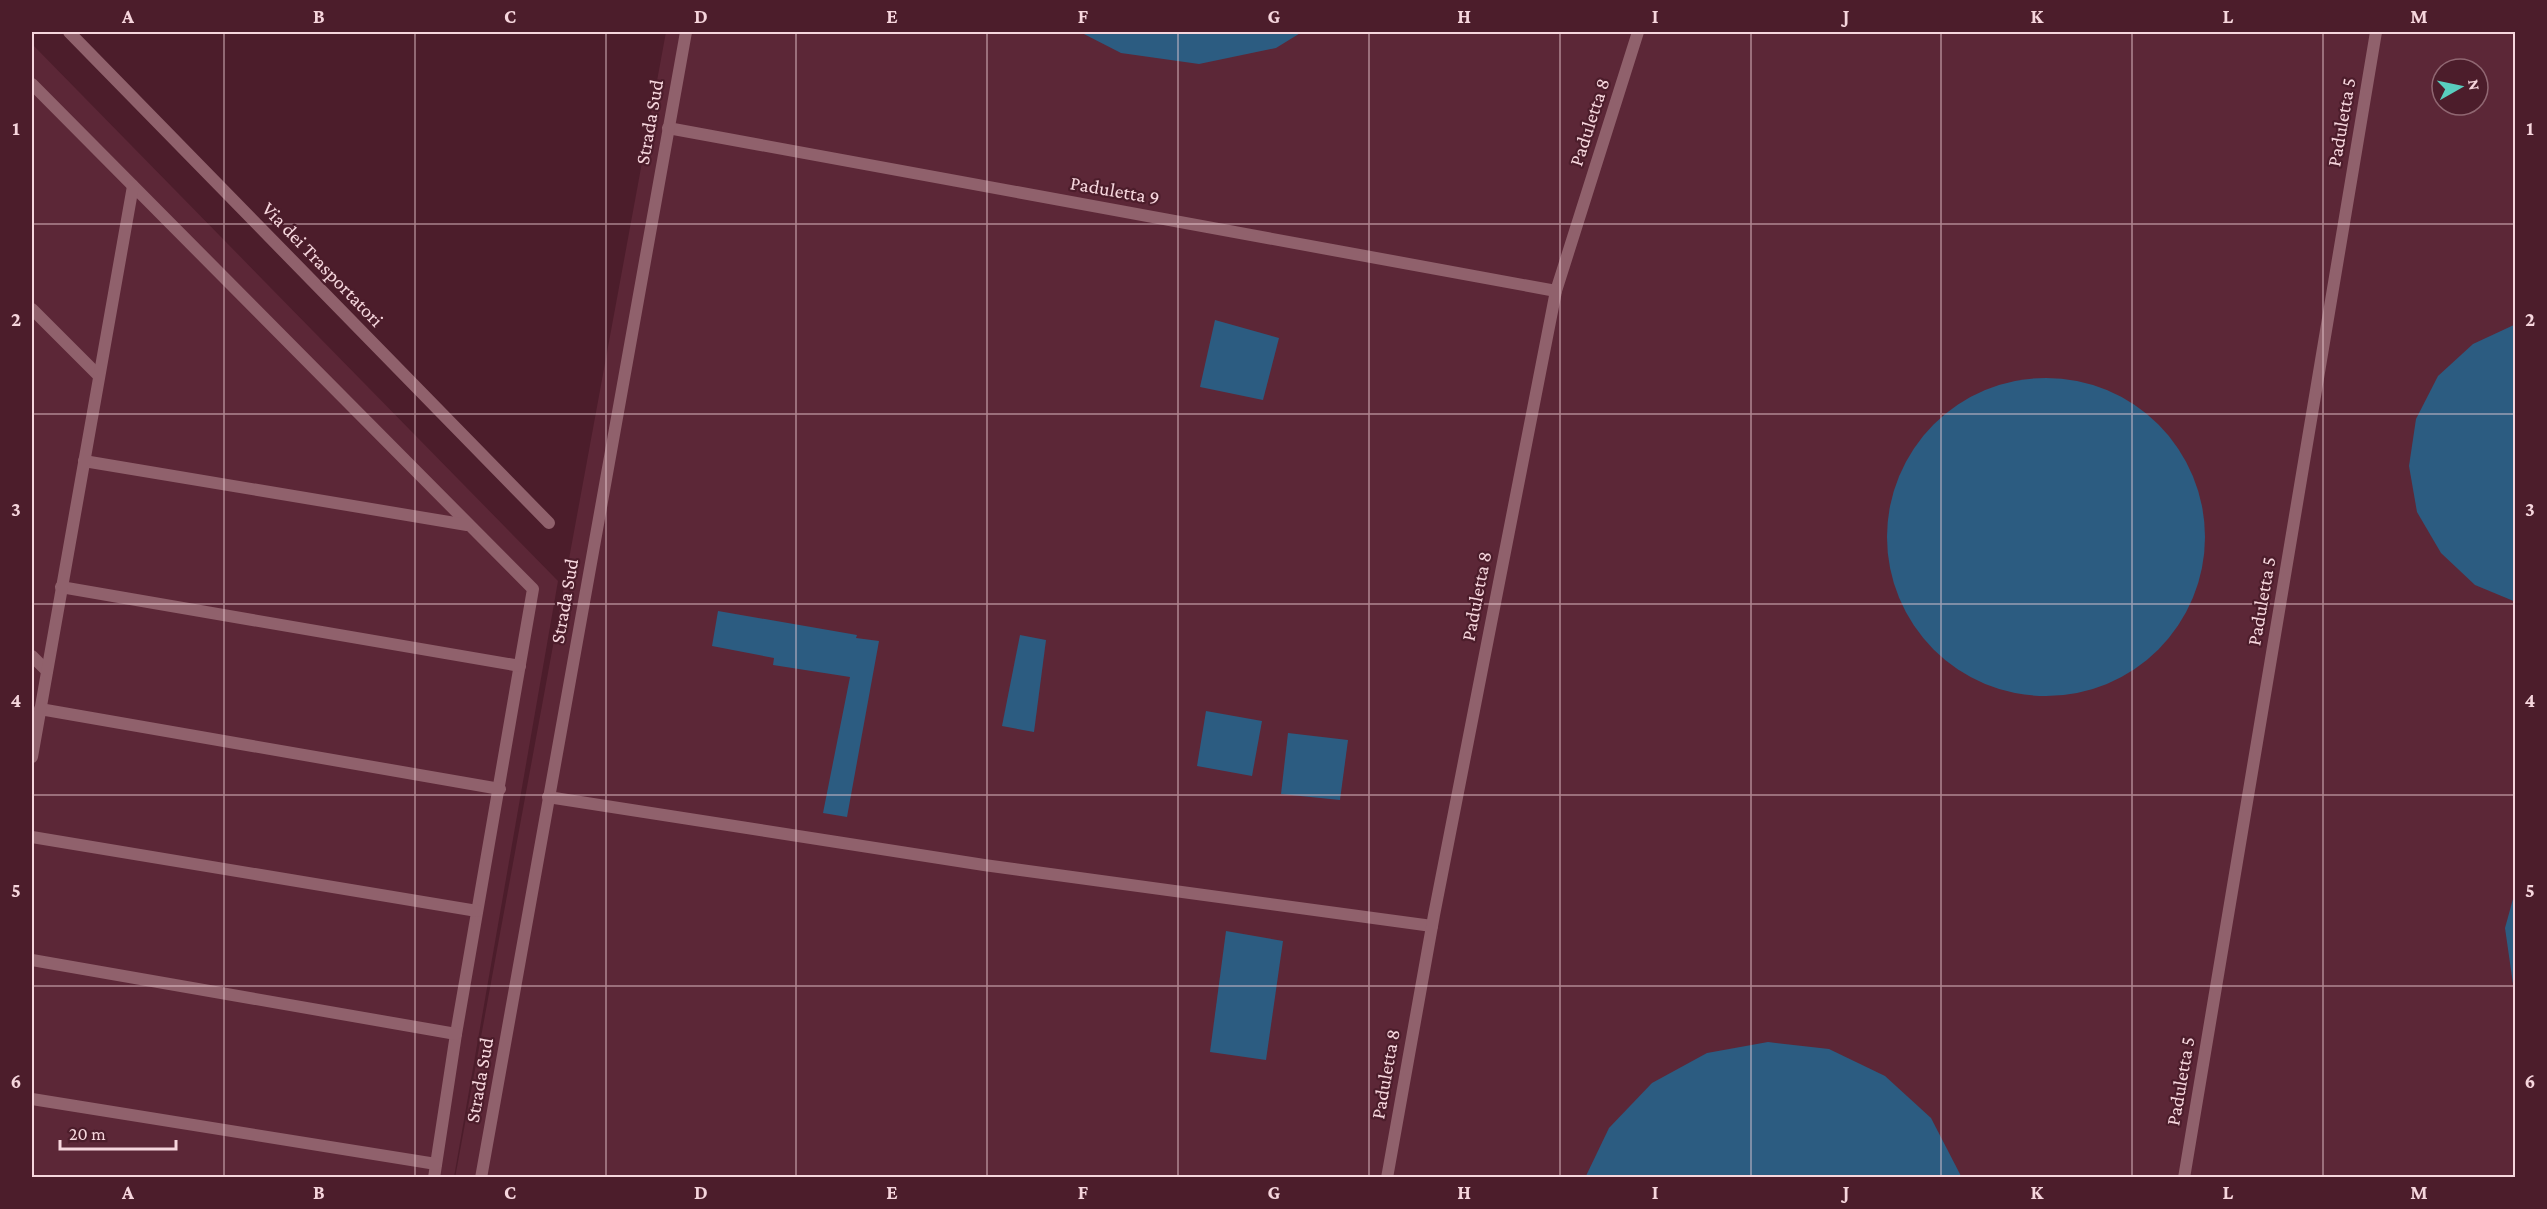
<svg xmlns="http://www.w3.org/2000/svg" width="2547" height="1209" font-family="'Crimson Pro',serif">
<rect width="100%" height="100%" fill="#4c1d2b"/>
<g fill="#5c2737" fill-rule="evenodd">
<path d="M666,32H2515V1177L455,1178ZM2442,69H2478V105H2442Z"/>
<polygon points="32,44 558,581 454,1177 32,1177"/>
</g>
<g fill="#2c5c81">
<polygon points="1080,32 1302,32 1276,48 1199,64 1121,53"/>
<polygon points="1215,320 1279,338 1263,400 1200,387"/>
<polygon points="2516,324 2516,602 2475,585 2441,553 2417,512 2409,466 2416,419 2438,376 2473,344"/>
<circle cx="2046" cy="537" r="159"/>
<polygon points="718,611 857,635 856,638 879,641 847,817 823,813 850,677 773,665 774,658 712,646"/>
<polygon points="1020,635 1046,640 1034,732 1002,726"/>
<polygon points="1206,711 1262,721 1252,776 1197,766"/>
<polygon points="1288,733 1348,740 1340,800 1281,794"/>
<polygon points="2516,888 2516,989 2513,984 2505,928"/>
<polygon points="1226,931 1283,941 1266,1060 1210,1052"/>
<polygon points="1768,1042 1829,1049 1885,1076 1931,1118 1962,1178 1585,1178 1609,1128 1652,1083 1707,1053"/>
</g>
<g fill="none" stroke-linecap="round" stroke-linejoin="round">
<g stroke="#90616c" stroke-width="12">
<polyline points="32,84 533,589 456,1034 434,1178"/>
<polyline points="668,128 1556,291"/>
<polyline points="32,309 99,376"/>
<polyline points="84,461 467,525"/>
<polyline points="61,587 520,666"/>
<polyline points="32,656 47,671"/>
<polyline points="40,709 500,789"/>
<polyline points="32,757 133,186"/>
<polyline points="548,797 984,865 1432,926"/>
<polyline points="32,837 477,911"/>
<polyline points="32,960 456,1034"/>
<polyline points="32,1099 436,1164"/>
<polyline points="481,1178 686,32"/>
<polyline points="1387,1178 1434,915 1556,291 1638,32"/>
<polyline points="2184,1178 2376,32"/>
</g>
<polyline stroke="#90616c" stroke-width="12" points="69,32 549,523"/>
</g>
<path fill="none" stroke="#f6d6dd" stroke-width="1.5" stroke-opacity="0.55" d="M224,32V1178M415,32V1178M606,32V1178M796,32V1178M987,32V1178M1178,32V1178M1369,32V1178M1560,32V1178M1751,32V1178M1941,32V1178M2132,32V1178M2323,32V1178M32,224H2516M32,414H2516M32,604H2516M32,795H2516M32,986H2516"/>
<g text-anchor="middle" stroke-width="4.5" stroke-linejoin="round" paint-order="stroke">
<g font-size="20" fill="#f6d6dd" stroke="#4c1d2b">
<text transform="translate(649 122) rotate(-80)" y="7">Strada Sud</text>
<text transform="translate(1589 122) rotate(-72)" y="7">Paduletta 8</text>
<text transform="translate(2341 122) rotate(-80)" y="7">Paduletta 5</text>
<text transform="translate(1115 190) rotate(10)" y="7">Paduletta 9</text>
<text transform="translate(323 264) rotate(46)" y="7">Via dei Trasportatori</text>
<text transform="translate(1476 596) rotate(-79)" y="7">Paduletta 8</text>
<text transform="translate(564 601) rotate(-80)" y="7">Strada Sud</text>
<text transform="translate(2261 601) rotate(-80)" y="7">Paduletta 5</text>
<text transform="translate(1385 1074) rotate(-80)" y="7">Paduletta 8</text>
<text transform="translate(479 1080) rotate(-80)" y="7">Strada Sud</text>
<text transform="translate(2180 1081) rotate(-80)" y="7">Paduletta 5</text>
</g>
</g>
<rect width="2547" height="1209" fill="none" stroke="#4c1d2b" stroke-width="66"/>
<g transform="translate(2460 87) rotate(81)"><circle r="28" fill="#4c1d2b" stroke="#906772" stroke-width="1.5"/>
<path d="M0-4.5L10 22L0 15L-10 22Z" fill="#59cebf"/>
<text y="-9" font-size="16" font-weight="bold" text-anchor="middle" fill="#f6d6dd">N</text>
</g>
<path d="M60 1140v9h116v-9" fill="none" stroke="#f6d6dd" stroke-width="3"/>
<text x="69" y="1140" font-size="18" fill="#f6d6dd" stroke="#4c1d2b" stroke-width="4.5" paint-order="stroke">20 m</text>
<rect x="33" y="33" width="2481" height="1143" fill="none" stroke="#f6d6dd" stroke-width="2"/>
<g font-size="20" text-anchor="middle" font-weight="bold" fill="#f6d6dd">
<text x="128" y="23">A</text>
<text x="319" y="23">B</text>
<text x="510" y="23">C</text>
<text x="701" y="23">D</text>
<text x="892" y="23">E</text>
<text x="1083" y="23">F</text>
<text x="1274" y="23">G</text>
<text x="1464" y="23">H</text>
<text x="1655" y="23">I</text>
<text x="1846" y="23">J</text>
<text x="2037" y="23">K</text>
<text x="2228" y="23">L</text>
<text x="2419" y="23">M</text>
<text x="16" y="135">1</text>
<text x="2530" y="135">1</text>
<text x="16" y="326">2</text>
<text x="2530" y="326">2</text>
<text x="16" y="516">3</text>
<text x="2530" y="516">3</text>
<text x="16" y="707">4</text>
<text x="2530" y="707">4</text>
<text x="16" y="897">5</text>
<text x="2530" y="897">5</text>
<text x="16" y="1088">6</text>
<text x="2530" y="1088">6</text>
<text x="128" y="1199">A</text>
<text x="319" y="1199">B</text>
<text x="510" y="1199">C</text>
<text x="701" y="1199">D</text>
<text x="892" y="1199">E</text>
<text x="1083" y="1199">F</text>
<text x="1274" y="1199">G</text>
<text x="1464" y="1199">H</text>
<text x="1655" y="1199">I</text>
<text x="1846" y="1199">J</text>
<text x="2037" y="1199">K</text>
<text x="2228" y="1199">L</text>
<text x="2419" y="1199">M</text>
</g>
</svg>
